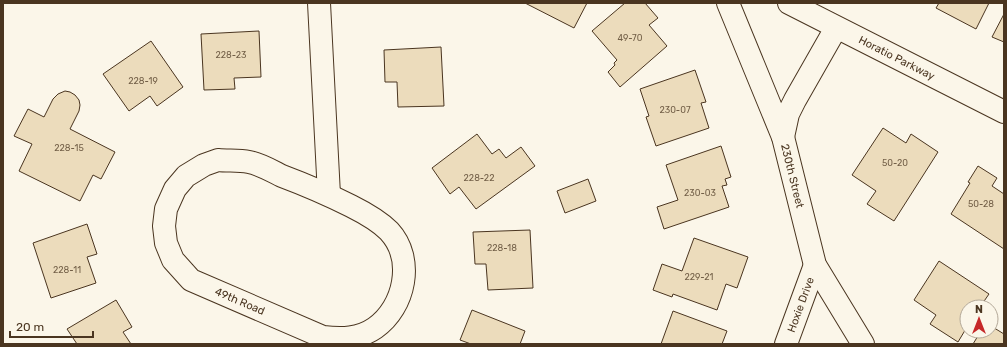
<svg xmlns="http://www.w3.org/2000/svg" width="1007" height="347" font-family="Rubik,sans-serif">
<rect width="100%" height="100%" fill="#fbf6e9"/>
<g fill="#ecdcbc" stroke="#4a3520">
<polygon points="525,3 587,3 574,28"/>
<polygon points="625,3 645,3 658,18 649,25 667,46 620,87 608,72 615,65 614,63 617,60 592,31"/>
<polygon points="939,3 989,3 976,29 936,8"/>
<polygon points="1004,14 1004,42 992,37"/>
<polygon points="259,31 261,77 234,78 235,89 204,90 201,34"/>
<polygon points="151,41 183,87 157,106 150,96 129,111 103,74"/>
<polygon points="441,47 444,106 398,107 397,82 385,82 384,50"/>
<polygon points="695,70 706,102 701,103 709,128 656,146 646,117 649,116 640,89"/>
<polygon points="65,91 70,92 75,95 79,100 80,105 79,111 70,129 115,152 101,179 93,175 80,201 19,171 32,144 14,136 28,109 44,117 53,99 58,94"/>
<polygon points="883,128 906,143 911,134 938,152 894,221 867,204 876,191 852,175"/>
<polygon points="477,134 492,154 499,149 506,158 521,147 535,166 476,209 459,187 450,194 432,168"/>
<polygon points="721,146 731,177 725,179 727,185 722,186 729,207 664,229 657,207 678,200 666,165"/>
<polygon points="978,166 997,178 992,186 1004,194 1004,249 951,214 970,183 968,182"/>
<polygon points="588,179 596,201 565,213 557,191"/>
<polygon points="87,224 97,254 87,257 96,283 51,298 33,243"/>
<polygon points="530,230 533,288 488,290 486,264 475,264 473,232"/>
<polygon points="694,238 748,257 737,288 726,284 717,310 673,294 672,297 653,290 662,264 682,271"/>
<polygon points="939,261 989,294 980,307 967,307 967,327 958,342 930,324 936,315 914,300"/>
<polygon points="116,300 132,327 123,332 131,344 77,344 67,329"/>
<polygon points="472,310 525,331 520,344 471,344 460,340"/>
<polygon points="673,311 727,331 722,344 661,344"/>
<polygon points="991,326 1004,334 1004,344 973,344 981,331 991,331"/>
</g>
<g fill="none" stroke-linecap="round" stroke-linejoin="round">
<g stroke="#4a3520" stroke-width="24">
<g id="minor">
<polyline points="319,3 329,195"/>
<path id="s1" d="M728,3L783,137L815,265L863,344"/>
<path id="s2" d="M789,3L1004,112"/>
<polyline points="783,137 788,114 795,100 836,28"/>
<path d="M218,160C228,161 239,160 249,162C260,164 272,171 282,176C306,185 329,195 351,206C365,213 378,220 389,231C415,259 405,307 375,328C359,339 342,339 323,337L191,280L173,260L166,243L164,226L166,209L175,189L186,176L204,165Z"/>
<path id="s3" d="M786,344L815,265"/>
</g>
</g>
<use href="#minor" stroke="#fbf6e9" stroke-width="22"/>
</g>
<g text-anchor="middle" stroke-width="3" stroke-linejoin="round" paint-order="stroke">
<g font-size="9" fill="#725f47">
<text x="630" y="41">49-70</text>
<text x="231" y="58">228-23</text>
<text x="143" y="84">228-19</text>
<text x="675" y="113">230-07</text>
<text x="69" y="151">228-15</text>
<text x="895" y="166">50-20</text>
<text x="479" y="181">228-22</text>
<text x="700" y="196">230-03</text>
<text x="981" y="207">50-28</text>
<text x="502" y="251">228-18</text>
<text x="67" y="273">228-11</text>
<text x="699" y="280">229-21</text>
</g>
<g font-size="11" fill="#4a3520" stroke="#fbf6e9">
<text dy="4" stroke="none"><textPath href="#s2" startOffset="121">Horatio Parkway</textPath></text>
<text dy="4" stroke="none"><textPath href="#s1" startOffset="185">230th Street</textPath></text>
<text transform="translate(240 301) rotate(23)" y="4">49th Road</text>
<text dy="4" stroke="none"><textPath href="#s3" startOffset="42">Hoxie Drive</textPath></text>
</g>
</g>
<rect width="1007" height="347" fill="none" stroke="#4a3520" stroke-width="8"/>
<g transform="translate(979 319)"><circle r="19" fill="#fbf6e9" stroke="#b4a999"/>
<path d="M0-3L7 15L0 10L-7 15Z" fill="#c62828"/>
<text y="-6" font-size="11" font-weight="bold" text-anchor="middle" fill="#4a3520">N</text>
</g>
<path d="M10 331v6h83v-6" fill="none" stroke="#4a3520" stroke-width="2"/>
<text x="16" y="331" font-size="12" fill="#4a3520" stroke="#fbf6e9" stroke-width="3" paint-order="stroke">20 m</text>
</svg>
